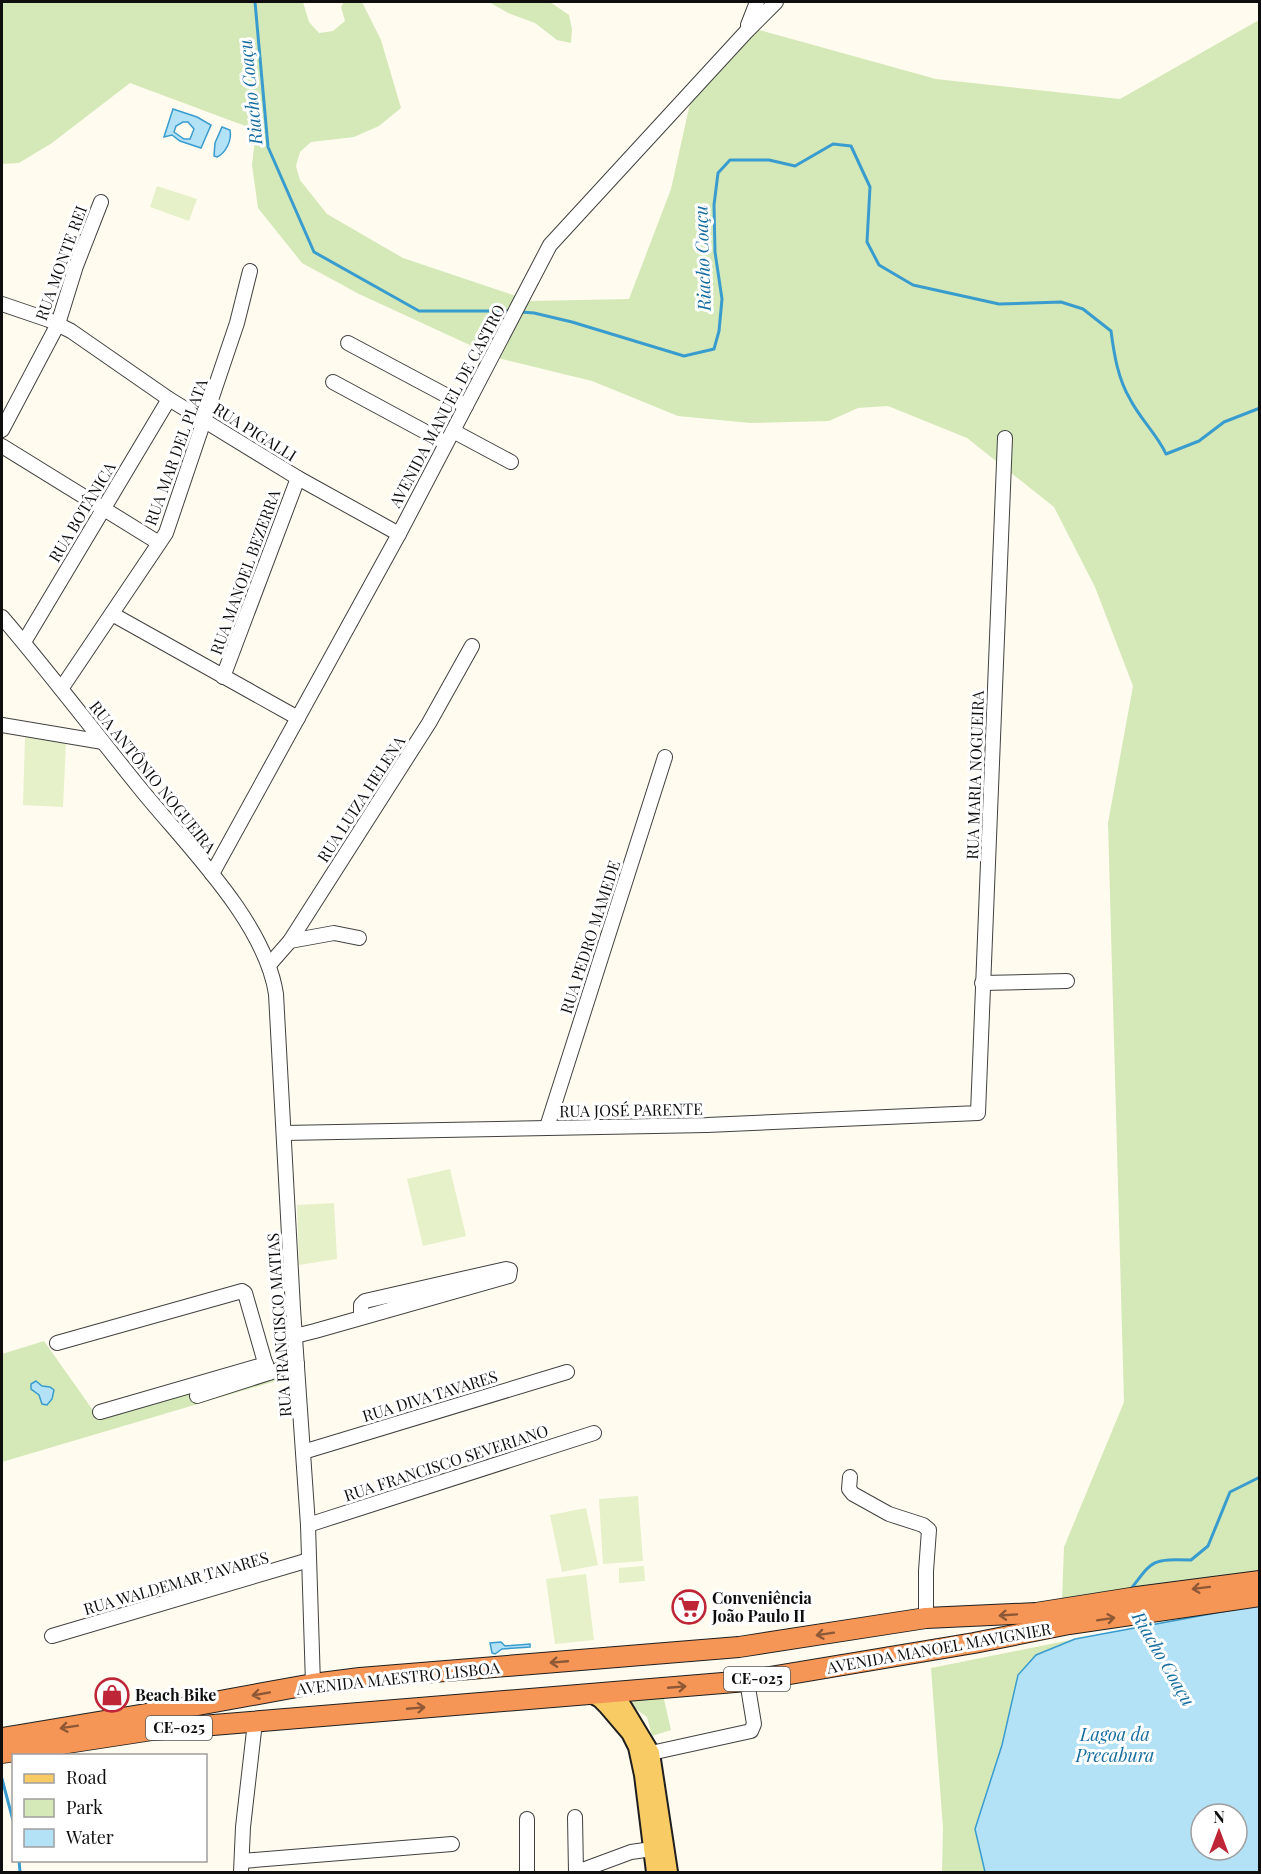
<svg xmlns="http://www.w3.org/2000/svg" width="1261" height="1874" font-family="'Playfair Display',serif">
<rect width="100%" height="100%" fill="#fffbee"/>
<g fill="#d5e9b8">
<polygon points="2,2 303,2 309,22 319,33 333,31 345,21 341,7 344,2 362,2 381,40 401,108 379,126 354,137 311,142 300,152 296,166 300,180 327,214 403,258 531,301 629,299 671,189 691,99 756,29 936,79 1120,99 1259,20 1259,1571 1062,1600 1064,1547 1124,1402 1108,823 1133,686 1095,587 1054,507 967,438 888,406 858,408 829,421 750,423 678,416 592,381 498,358 359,294 302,263 258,208 252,165 256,130 130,83 52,143 19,163 2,164"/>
<polygon points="489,2 550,2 569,15 572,29 571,43 557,40 535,23 508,13"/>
<polygon points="44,1341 97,1416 284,1362 286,1378 2,1462 2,1354"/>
<polygon points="1075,1639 1036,1655 1018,1675 1002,1745 975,1829 985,1872 942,1872 943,1828 931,1668"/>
<polygon points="663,1695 671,1730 652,1736 647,1717 636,1709 630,1701 634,1696"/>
</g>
<g fill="#e6f1ca">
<polygon points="157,186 197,199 189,221 150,207"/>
<polygon points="25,737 66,742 63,807 23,805"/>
<polygon points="450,1169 466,1236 423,1246 407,1179"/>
<polygon points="334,1203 337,1259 299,1265 297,1205"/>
<polygon points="638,1496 643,1561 603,1564 599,1499"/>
<polygon points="586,1508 598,1565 562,1572 550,1515"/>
<polygon points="644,1566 645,1581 619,1583 619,1568"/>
<polygon points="586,1574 594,1640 555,1644 546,1579"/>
</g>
<g fill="#b3e1f6" stroke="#399cce" stroke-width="1.5" fill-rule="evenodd">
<path d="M173,109L197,117L211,125L201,148L180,141L172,135L164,137ZM183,122H188L194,129L190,139H184L174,132L176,126Z"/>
<path d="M222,127L230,130C232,140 226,153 217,157L214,156L215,143Z"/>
<polygon points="36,1381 42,1386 50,1387 54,1390 52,1399 47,1405 42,1404 39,1395 31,1389 31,1384"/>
<path d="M1259,1605V1872H985L975,1829L1002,1745L1018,1675L1036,1655L1075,1639ZM1201,1814H1237V1850H1201Z"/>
<polygon points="501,1642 505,1646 530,1644 530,1647 502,1649 495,1654 492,1653 490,1643"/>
</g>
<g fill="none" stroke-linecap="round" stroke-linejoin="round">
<g stroke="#399cce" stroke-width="3">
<polyline points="255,2 268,147 314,252 419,311 511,311"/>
<path d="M521,312L534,313L572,322L684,356L714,349L719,331L722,299L715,252L714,205L718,173L730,160H769L795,166L833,144L851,146L870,187L867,242L879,265L913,285L999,304L1061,302L1083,309L1111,331C1114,354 1118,379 1130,399C1140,419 1157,434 1166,454L1199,441L1224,422L1260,408"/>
<path d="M1131,1589C1153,1559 1153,1559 1191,1560L1208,1546L1230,1492L1260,1477"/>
<polyline points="2,1779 14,1824"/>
<polyline points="19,1860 20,1872"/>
</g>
<g stroke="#414141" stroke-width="16">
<g id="minor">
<polyline points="748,25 757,2"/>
<polyline points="2,304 49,320 71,331 169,399 298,478 399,534"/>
<polyline points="348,343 466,406"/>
<polyline points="333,382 446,443"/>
<polyline points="2,430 58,324 76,266 101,202"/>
<polyline points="453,431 511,462"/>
<polyline points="2,446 159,543"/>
<polyline points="112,614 298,718"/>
<path d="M2,617C49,672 93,730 139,787C184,843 265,921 276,994L293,1309L308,1525L313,1684"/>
<polyline points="24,642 169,399"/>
<polyline points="223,677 298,478"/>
<polyline points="61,689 166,533 237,323 250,271"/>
<polyline points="2,725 103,742"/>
<polyline points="212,874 399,534 550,245 746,32 776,2"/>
<polyline points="290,941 334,933 359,938"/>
<polyline points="269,965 290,941 429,723 472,646"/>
<polyline points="982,983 1067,981"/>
<polyline points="547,1127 665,757"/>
<polyline points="284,1133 707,1125 978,1113 1005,438"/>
<polyline points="295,1336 315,1331 509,1276 510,1270 506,1269 365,1301 361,1305 361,1318"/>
<polyline points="57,1343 242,1291 245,1293 268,1373"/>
<polyline points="197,1396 297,1364"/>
<polyline points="100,1412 266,1364"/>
<polyline points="303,1452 567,1372"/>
<polyline points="850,1477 849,1489 853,1494 889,1514 923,1525 929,1530 926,1571 926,1618"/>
<polyline points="308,1525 594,1433"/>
<polyline points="52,1636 309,1560"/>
<polyline points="651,1753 751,1731 754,1724 747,1681"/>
<polyline points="575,1817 576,1872"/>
<polyline points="242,1861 452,1844"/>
<polyline points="241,1872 243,1827 255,1722"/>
<polyline points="527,1872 527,1819"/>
<polyline points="577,1872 631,1852 652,1849"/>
</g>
</g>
<g stroke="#1f1f1f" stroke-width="20">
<g id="major">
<polyline points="618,1692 622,1705 651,1753 669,1872"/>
<polyline points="591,1694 600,1699 607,1706 630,1733 637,1747 643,1775 655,1872"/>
</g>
</g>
<g stroke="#1f1f1f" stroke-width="22">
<g id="highway">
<polyline points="2,1738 176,1709 313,1684 360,1678 739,1647 926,1618 1036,1613 1137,1597 1260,1581"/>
<polyline points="2,1753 152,1730 747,1681 974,1643 1069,1624 1260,1596"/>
</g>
</g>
<use href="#minor" stroke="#fff" stroke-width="14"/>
<use href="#major" stroke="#f9cb64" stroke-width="16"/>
<use href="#highway" stroke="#f59556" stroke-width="20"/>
</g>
<defs><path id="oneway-shaft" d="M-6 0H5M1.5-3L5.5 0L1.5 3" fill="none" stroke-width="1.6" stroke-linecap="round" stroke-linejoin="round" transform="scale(1.5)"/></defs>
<g stroke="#8d5836">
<use href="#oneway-shaft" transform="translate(1201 1588) rotate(173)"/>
<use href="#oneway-shaft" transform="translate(1008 1615) rotate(176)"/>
<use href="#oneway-shaft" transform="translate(1106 1619) rotate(-9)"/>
<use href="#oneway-shaft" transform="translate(825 1634) rotate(171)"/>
<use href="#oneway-shaft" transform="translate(559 1662) rotate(175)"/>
<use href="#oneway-shaft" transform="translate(677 1687) rotate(-5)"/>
<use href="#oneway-shaft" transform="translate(261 1694) rotate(170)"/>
<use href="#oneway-shaft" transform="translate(416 1708) rotate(-5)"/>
<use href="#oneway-shaft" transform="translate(69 1727) rotate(171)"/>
</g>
<defs>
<g id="supermarket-ring" transform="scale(1.725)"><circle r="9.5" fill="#fff" stroke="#be2536" stroke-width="1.5"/><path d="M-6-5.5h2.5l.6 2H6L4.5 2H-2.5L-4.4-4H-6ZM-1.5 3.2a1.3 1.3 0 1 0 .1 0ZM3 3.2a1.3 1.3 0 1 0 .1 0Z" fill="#be2536"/></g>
<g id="shop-ring" transform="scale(1.725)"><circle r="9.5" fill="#fff" stroke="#be2536" stroke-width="1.5"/><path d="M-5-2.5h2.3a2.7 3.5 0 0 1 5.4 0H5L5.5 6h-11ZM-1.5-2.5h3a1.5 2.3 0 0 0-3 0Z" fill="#be2536"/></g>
</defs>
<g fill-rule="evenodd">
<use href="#supermarket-ring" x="689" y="1607"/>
<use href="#shop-ring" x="112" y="1695"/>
</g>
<g text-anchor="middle" stroke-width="6" stroke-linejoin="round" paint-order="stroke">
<g fill="#fff" stroke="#565656" stroke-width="1.5">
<rect x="724" y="1667" width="66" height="24" rx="4.5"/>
<rect x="146" y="1716" width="66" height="24" rx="4.5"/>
</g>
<g font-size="15" font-weight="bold" fill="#0e0e0e">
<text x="757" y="1684">CE-025</text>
<text x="179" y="1733">CE-025</text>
</g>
<g font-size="16" fill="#0e0e0e" stroke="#fff">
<text transform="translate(61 263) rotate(-70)" y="6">RUA MONTE REI</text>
<text transform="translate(447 406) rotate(-62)" y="6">AVENIDA MANUEL DE CASTRO</text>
<text transform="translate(255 432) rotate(32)" y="6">RUA PIGALLI</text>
<text transform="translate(176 452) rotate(-70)" y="6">RUA MAR DEL PLATA</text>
<text transform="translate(82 512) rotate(-59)" y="6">RUA BOTÂNICA</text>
<text transform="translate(245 572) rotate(-70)" y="6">RUA MANOEL BEZERRA</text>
<text transform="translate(975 775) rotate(-88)" y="6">RUA MARIA NOGUEIRA</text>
<text transform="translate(153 777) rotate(51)" y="6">RUA ANTÔNIO NOGUEIRA</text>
<text transform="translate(361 799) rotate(-57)" y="6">RUA LUIZA HELENA</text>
<text transform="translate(590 937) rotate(-72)" y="6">RUA PEDRO MAMEDE</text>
<text transform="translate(631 1110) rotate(-1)" y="6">RUA JOSÉ PARENTE</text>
<text transform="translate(279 1325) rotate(-94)" y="6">RUA FRANCISCO MATIAS</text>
<text transform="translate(430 1396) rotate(-17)" y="6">RUA DIVA TAVARES</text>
<text transform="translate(446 1463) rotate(-18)" y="6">RUA FRANCISCO SEVERIANO</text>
<text transform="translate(176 1583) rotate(-16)" y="6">RUA WALDEMAR TAVARES</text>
<text transform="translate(939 1648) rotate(-10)" y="6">AVENIDA MANOEL MAVIGNIER</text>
<text transform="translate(398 1678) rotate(-6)" y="6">AVENIDA MAESTRO LISBOA</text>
</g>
<g font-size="16" font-weight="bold" fill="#0e0e0e" stroke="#fff" text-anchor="start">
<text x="712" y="1604">Conveniência<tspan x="712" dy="18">João Paulo II</tspan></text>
<text x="135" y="1701">Beach Bike</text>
</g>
<g font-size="18" font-style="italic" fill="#166da0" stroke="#fff">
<text transform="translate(251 92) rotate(-96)" y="6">Riacho Coaçu</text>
<text transform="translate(703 258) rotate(-92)" y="6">Riacho Coaçu</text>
<text transform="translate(1163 1659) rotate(60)" y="6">Riacho Coaçu</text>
<text x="1115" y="1741">Lagoa da<tspan x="1115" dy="21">Precabura</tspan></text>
</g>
</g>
<rect width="1261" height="1874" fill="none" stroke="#0e0e0e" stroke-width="6"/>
<rect x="12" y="1754" width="195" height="108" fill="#ffffff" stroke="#9f9f9f" stroke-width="1.5"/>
<rect x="24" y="1774" width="30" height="9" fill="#f9cb64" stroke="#9f9f9f" stroke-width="1.5"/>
<text x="66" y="1784" font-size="18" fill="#0e0e0e">Road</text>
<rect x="24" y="1799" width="30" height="18" fill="#d5e9b8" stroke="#9f9f9f" stroke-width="1.5"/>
<text x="66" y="1814" font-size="18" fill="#0e0e0e">Park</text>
<rect x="24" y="1829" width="30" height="18" fill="#b3e1f6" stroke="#9f9f9f" stroke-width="1.5"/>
<text x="66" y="1844" font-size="18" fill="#0e0e0e">Water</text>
<g transform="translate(1219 1832)"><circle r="28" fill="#ffffff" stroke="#9f9f9f" stroke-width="1.5"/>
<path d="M0-4.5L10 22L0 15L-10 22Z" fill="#be2536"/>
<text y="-9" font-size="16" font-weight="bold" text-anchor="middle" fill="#0e0e0e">N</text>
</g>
</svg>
